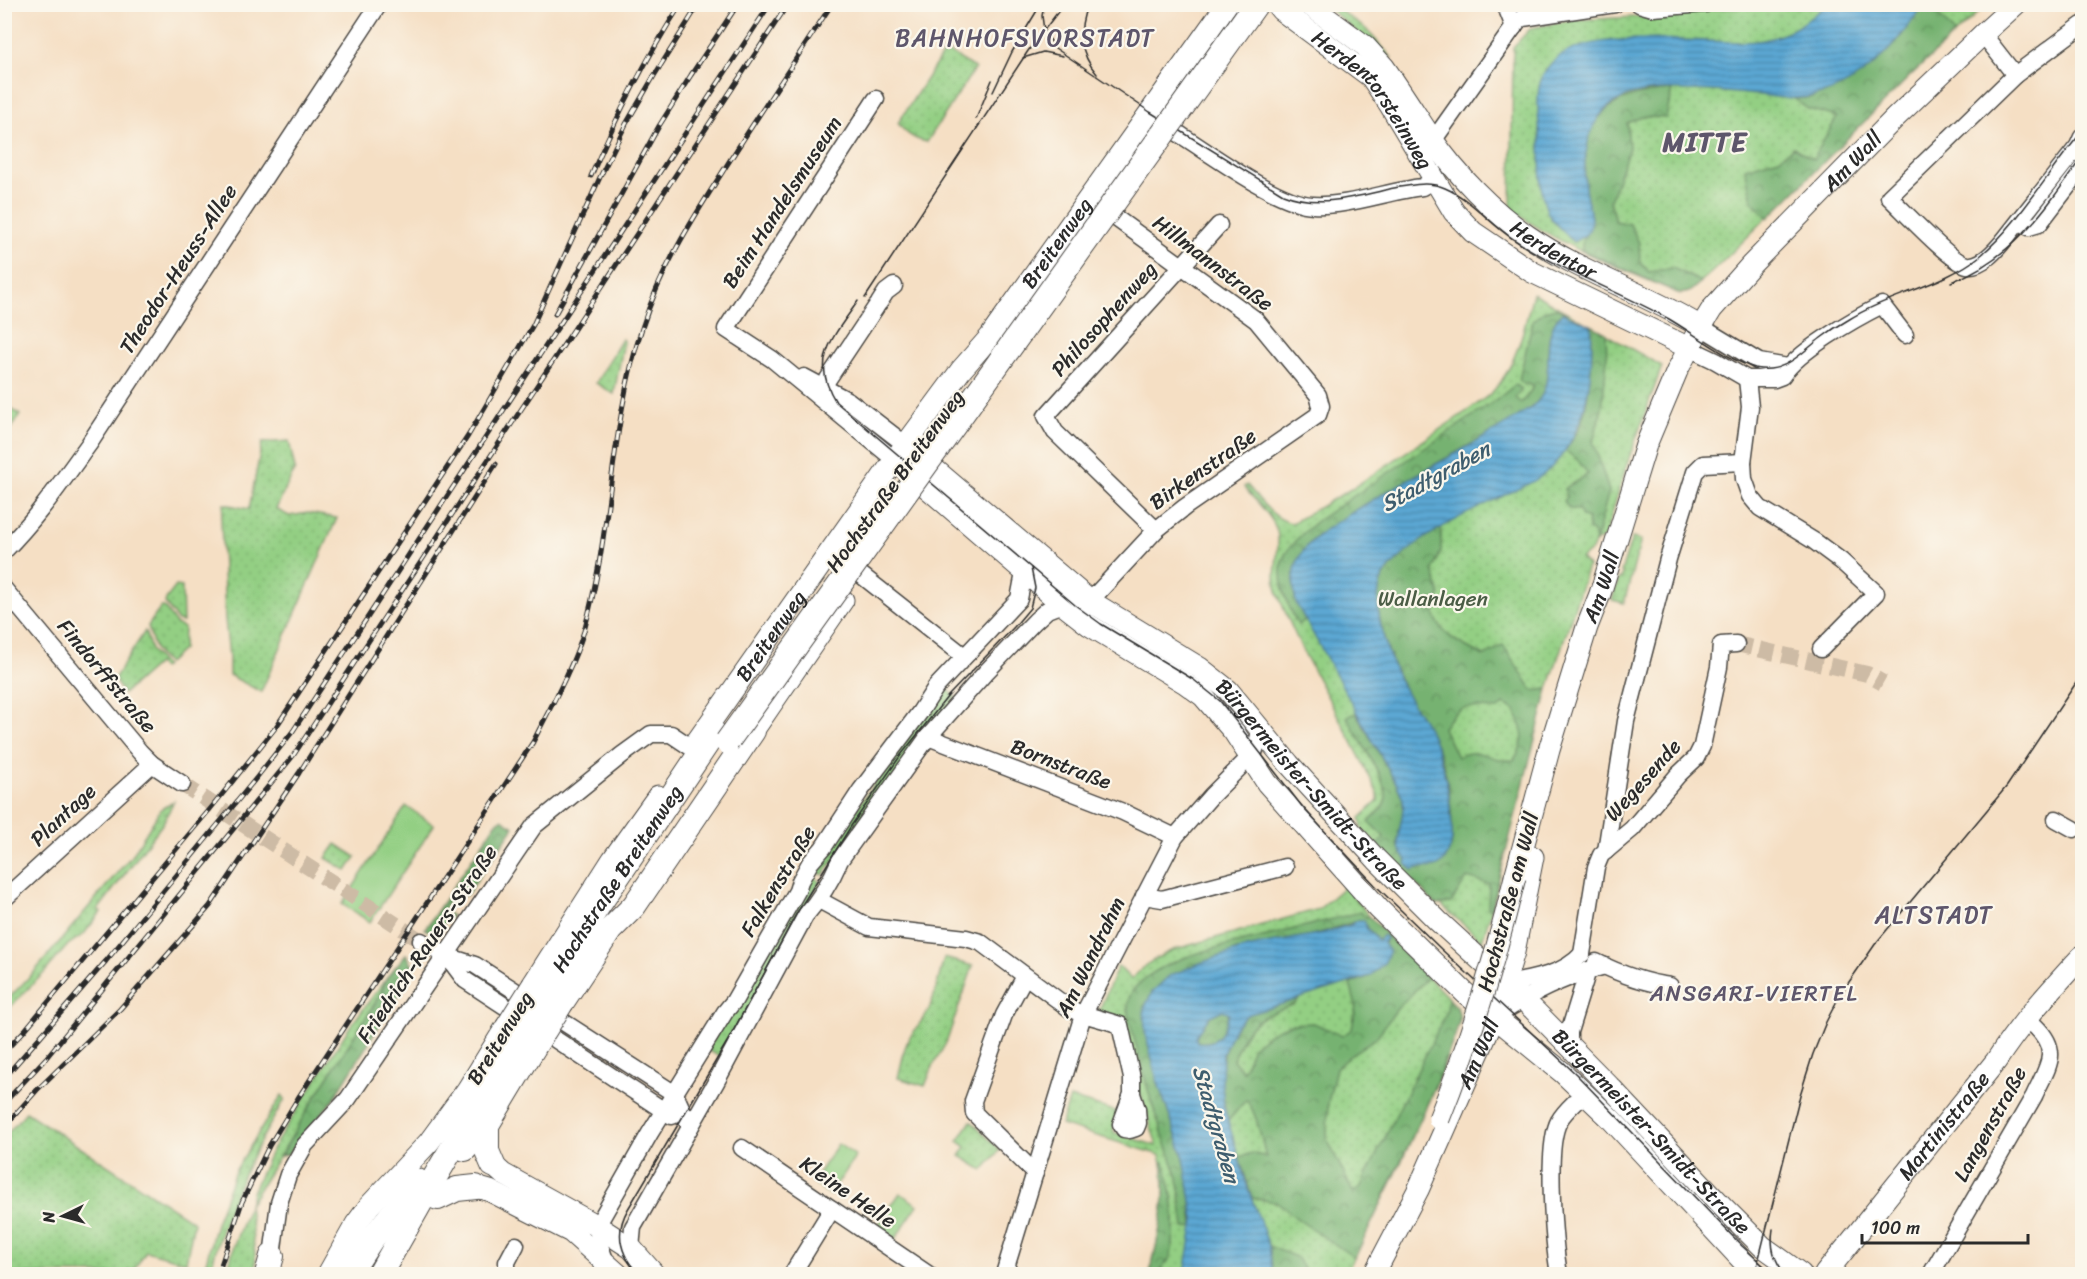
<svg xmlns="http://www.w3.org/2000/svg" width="2087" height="1279" font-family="Sriracha,sans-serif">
<defs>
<pattern id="green-dots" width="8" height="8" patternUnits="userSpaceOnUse" patternTransform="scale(1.5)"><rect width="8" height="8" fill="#93cf83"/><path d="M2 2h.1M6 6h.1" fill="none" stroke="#7fb271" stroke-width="1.8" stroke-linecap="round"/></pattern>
<pattern id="forest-crowns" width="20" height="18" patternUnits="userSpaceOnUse" patternTransform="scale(1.5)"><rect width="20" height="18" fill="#76b271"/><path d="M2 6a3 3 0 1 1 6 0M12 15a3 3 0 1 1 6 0" fill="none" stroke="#61915d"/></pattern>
<pattern id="water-rules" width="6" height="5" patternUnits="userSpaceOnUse" patternTransform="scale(1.5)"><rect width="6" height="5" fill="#5ba7d3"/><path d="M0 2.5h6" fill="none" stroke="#4b88ab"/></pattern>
</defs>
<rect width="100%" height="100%" fill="#fbf7ec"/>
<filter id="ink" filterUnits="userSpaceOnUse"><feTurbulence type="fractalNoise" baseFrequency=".0167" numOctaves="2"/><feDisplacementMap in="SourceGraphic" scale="12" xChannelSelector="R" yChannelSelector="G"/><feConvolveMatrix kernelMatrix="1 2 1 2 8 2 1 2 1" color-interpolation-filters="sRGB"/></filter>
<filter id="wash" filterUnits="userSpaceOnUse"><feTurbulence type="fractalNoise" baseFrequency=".008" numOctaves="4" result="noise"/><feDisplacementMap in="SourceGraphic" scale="24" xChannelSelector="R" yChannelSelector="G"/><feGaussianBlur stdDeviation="1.35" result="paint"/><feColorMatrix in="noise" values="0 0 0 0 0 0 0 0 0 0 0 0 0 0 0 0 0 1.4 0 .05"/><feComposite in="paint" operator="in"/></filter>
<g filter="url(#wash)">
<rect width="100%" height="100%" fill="#f5dfc4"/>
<g fill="url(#green-dots)" stroke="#5f7d57" stroke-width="1.5">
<polygon points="1325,5 1332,5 1366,29 1392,58 1383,54"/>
<path d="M1768,5H1986L1908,78L1713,271L1689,292L1680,294C1624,269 1559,247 1511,209L1513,47L1531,28L1573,20L1636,17L1646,13L1655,14Z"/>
<path d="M945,50L975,68L927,142C915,140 905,133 898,123Z"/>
<path d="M1533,293L1662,366L1627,464L1605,537L1595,543L1592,550L1581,559L1588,566L1548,689L1498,879L1497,892L1482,941L1441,905H1436L1362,829L1360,818L1378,801V795C1348,726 1304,664 1278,594C1270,572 1282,550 1277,531C1272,515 1254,500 1244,487L1247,485C1260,499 1272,519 1292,523L1351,489L1476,405C1482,400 1489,396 1494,390C1517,365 1525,325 1533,293Z"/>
<polygon points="622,339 624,341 614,394 596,383"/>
<polygon points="289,441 295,469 276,509 289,516 308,513 337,518 261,692 229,675 229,657 225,619 221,520 224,504 249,509 262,443"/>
<polygon points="1632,538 1641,540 1624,603 1612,600 1619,578 1621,579 1623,573 1621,572"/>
<polygon points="176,586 182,587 183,622 178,621 165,603 166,599"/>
<path d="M161,607H164L176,624L184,628L183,649L168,663C154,655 152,640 148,626Z"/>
<polygon points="145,631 151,650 165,666 162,668 157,664 123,694 114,679"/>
<polygon points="943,685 956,697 823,875 814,870"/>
<polygon points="174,801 163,823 98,910 101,912 84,934 68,945 44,973 5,1012 5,1002 35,971 133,854 161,809"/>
<polygon points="336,844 356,857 347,871 326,858"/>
<polygon points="811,875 820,881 723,1058 707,1050"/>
<path d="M1345,886L1369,916L1457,1007L1460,1019L1442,1072L1395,1176L1346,1274H1150C1158,1235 1171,1195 1160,1155L1061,1125L1070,1098L1118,1112L1113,1132L1157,1146L1142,1098L1129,1078L1118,1033L1097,1015L1118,966L1131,979C1145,965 1157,956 1176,949L1319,909Z"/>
<polygon points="944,958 973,966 946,1043 933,1066 925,1086 898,1078 905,1048 909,1038 928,1012 935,993"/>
<polygon points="388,976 377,1000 249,1205 256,1263 254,1274 227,1274 234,1245 249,1205 252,1192 272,1149 349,1028"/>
<path d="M282,1095L285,1099C249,1158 225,1206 210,1274H203L216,1223L235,1171Z"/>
<polygon points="26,1112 194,1222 186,1262 146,1251 131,1274 5,1274 5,1136"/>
<polygon points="971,1121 1000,1150 983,1170 960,1156 966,1147 958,1141"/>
</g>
<g fill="url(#forest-crowns)" stroke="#506e4e" stroke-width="1.5" fill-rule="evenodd">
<polygon points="1923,5 1937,5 1934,10 1955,34 1908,78 1768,218 1752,201 1745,168 1779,158 1794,147 1813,159 1837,117 1808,109 1794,99 1812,97 1896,43"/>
<path d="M1672,90L1666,118L1642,117L1627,123L1629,148L1610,201L1615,221L1630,224L1639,243L1640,262L1649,272L1673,268L1701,282L1689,292L1680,294L1582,250C1582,246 1582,240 1584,236C1586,232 1590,230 1591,224C1592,213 1586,199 1585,188C1580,118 1605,94 1672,90Z"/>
<path d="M1555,308L1567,313H1562C1537,336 1558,380 1537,402C1526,415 1499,428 1484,437C1437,464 1390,488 1345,517C1332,526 1312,537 1303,552C1288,577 1292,595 1305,620L1298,625C1288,606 1273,574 1286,553C1294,539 1307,530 1318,520L1495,401L1515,385L1522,389L1515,398L1521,403L1534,387L1527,383L1525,385L1519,380L1533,320L1545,311Z"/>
<path d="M1591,325L1606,333L1607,359L1602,408L1593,441L1609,491L1595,543L1594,534L1589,530L1588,519L1582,517L1579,510L1569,509L1564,501L1567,497L1564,489L1588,474L1577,459L1565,451C1569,444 1574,438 1578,431C1590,404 1593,353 1591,325Z"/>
<path d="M1441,528V551L1433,570L1440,595C1420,627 1463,646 1485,656L1503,645L1533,691L1548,689L1491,910L1488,908L1489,884L1467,878L1451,903L1436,905L1378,845L1384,837L1369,822C1376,815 1387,805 1386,794C1385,779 1355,732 1347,717L1356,713L1396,783L1403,799V814L1397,845L1417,867L1425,868L1452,841C1452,814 1450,786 1442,760C1434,735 1417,714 1405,691C1393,667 1369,608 1381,582C1391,558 1419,539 1441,528ZM1504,704L1515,710C1524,734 1527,738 1514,760C1490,763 1484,745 1457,757L1443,728C1461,699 1469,709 1498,709Z"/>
<polygon points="502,819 514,827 469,892 465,896 460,893 453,903 449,901 443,910 452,916 438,929 428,931 425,929 496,823"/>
<path d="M1360,912L1366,917L1369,916L1427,978L1397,1009L1376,1038L1353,1053L1336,1068L1328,1103L1327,1139L1353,1192L1360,1188L1447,1011L1448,999L1457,1007L1460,1019L1455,1036L1424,1112L1355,1258L1299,1220L1276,1202L1252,1198L1239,1157L1252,1153L1266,1157C1261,1140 1258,1114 1246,1100L1228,1121C1219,1088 1216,1040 1246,1016C1259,1006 1282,1003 1299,998L1295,1004C1258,1018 1247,1021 1233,1060L1243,1071L1253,1047L1270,1033L1291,1024L1314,1023L1342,1036L1352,1029L1356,1006L1350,984L1370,976L1386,938L1378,940L1367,929L1364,921C1353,920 1335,929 1323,932C1298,939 1271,944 1245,948L1157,1080L1184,1158L1190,1189L1193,1227L1184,1228L1178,1178L1151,1101L1128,1016C1128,1007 1127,998 1133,990C1160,957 1227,945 1267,936C1298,928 1329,920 1360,912Z"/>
<polygon points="406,954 413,965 411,975 333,1100 288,1154 281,1156 306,1112 377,1000 388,976"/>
<path d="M1223,1010L1229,1014C1223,1034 1220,1045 1197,1042L1196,1036L1210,1016Z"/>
<path d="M1162,1162H1164C1173,1192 1178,1224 1171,1255C1169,1263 1161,1266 1160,1274H1150C1158,1237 1169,1200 1162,1162Z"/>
<polygon points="1269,1246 1296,1257 1307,1274 1273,1274"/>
</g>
<g fill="#93cf83" stroke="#5f7d57" stroke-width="1.5">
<polygon points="5,404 20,415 5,439"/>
<polygon points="406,806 434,825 370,922 342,904"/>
<polygon points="838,1144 856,1156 830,1195 812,1182"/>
<polygon points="900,1193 918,1205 895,1239 877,1226"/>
</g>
<g fill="url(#water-rules)" stroke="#43697f" stroke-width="1.5" fill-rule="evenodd">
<path d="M1827,4L1923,5C1894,49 1855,96 1796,98C1784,99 1772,96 1760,95C1736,93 1711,90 1687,90C1664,89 1636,89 1615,102C1587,119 1583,157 1585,187C1586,199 1592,212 1591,224C1590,234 1581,238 1573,242C1566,233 1557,227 1551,218C1537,200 1541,156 1540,133C1538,118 1536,99 1540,83C1559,13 1712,50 1764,40C1788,36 1809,20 1827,4Z"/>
<path d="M1562,313L1591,325C1595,376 1586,440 1543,475C1532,484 1516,489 1503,496C1470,512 1437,527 1409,550C1398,559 1383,572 1380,585C1372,616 1391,665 1406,693C1414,708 1425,721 1432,736C1443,762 1449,787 1451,815C1453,832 1454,850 1442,863C1434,872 1422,864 1413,870L1406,864L1407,860C1389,844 1405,822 1403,801C1402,795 1399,789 1396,783L1296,603C1292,585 1292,567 1303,551C1317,532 1342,519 1361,507C1414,474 1471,448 1523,413C1527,410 1534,407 1537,402C1558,379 1537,335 1562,313Z"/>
<path d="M1358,920H1364L1367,929L1378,940L1383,935L1386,938L1383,943L1389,952L1385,962L1370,976L1247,1015L1234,1028L1223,1054L1222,1080L1224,1107L1247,1185L1269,1246L1273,1274H1185L1194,1220L1184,1158L1157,1080L1145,1032L1144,1009L1152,992L1169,976L1200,963L1245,948L1322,933L1350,925ZM1223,1010L1229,1014C1223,1034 1219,1045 1197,1042L1196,1036L1210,1016Z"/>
</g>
</g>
<g filter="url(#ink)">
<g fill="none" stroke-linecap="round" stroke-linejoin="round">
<g stroke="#cdbba5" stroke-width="16" stroke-dasharray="16 8" stroke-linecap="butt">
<polyline points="1736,644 1867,674 1883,683"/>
<polyline points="182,784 421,941"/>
</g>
<g stroke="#494642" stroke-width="19">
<g id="minor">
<polyline points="1505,4 1514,27"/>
<polyline points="1639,4 1653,8 1705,4"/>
<path d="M2082,25L2015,75L1889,197C1903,210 1952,263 1967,265C1982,267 1997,249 2005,239L2078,146L2082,137"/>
<polyline points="1983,34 2015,75"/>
<polyline points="876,99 726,329 772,359 895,460"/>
<path d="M1176,132C1209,152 1277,204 1313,205C1346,207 1389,191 1422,187L1434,180"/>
<polyline points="1433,141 1518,21 1523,18 1615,4"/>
<polyline points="2020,221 2029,227 2039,224 2082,168"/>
<polyline points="879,303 886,292 894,286"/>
<polyline points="1701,327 1759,362 1788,367"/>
<path d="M1689,348L1716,361L1747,379H1774L1782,376C1798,351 1854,319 1882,305L1905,335"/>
<polyline points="804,377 849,401 906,445"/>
<polyline points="1747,379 1750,407 1743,462 1744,479 1750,496 1760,508 1814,541 1841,561 1876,593 1821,649"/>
<polyline points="821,395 828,379 876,307"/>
<polyline points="1156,530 1055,432 1046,416 1219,225"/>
<path d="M4,551C37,518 62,481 89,444L379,4"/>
<polyline points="860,574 964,656"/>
<polyline points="4,589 140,752 152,764 182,784"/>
<polyline points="1090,601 1156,530 1185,507 1318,415 1321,406 1318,395 1256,320 1102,208 1101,204"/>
<polyline points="928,737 1123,812 1175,837"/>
<polyline points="2056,819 2074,829"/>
<polyline points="1606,851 1626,721 1668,559 1695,472 1703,464 1743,462"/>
<polyline points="1144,896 1162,899 1285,867"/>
<polyline points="4,899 152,764"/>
<path d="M819,900L869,927L966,938L980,942L1070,1009C1086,1016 1103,1019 1120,1025L1132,1078V1094L1137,1109L1138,1123L1136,1128L1130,1130L1124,1129L1121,1124L1132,1094"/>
<polyline points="421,941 447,956 475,965 675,1094 690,1127"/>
<polyline points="1582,954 1596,867 1601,855 1632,829 1678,775 1696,758 1702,746 1719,667 1721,645 1736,644"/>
<polyline points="447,956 465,980 672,1116"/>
<path d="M1596,962C1618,973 1646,983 1670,986"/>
<polyline points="1025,976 1004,1015 973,1101 974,1113 1035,1173"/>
<path d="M1506,984C1533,979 1563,975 1582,954"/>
<path d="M1494,1018C1527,995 1566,976 1605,966"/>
<polyline points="1569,1045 1569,1032 1588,970"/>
<polyline points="742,1148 928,1274"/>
<path d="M631,1248L633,1227L636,1222L716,1082L805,916C820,899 831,881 840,860L928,737L986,672L1035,621L1047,610L1062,604"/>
<polyline points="272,1256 279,1203 288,1175 305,1145 348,1099 534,826 622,755 651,734 671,734 692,748"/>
<polyline points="606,1263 600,1246 597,1226 650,1133 725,1012 734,1001 797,891 800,881 810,863 823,848 861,790 920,712 936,687 1019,599 1024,573"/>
<polyline points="507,1274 507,1262 516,1245"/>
<polyline points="792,1274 832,1209"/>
<polyline points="1004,1274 1083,1015 1175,837 1211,796 1254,753 1261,729"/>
<path d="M1559,1274C1554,1245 1545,1146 1559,1121C1564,1111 1576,1102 1584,1093"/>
<path d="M1931,1274L2034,1096C2047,1067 2062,1052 2035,1026"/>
</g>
</g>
<g stroke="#494642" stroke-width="23">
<g id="major">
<path id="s1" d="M1276,4L1281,10L1371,77L1390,105L1454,212L1473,232L1532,272L1689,348"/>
<path id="s2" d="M1308,4L1365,46L1384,67C1401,91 1416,115 1432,139C1457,175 1492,211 1528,236C1582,273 1645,293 1701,327"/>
<path id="s3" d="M906,445L1090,601L1200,668L1228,690L1289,764L1377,860L1438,921L1523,999L1612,1089L1723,1207L1762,1246L1801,1274"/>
<polyline points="895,460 1062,604 1089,625 1185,683 1203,696 1234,732 1267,783 1379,909 1465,993 1562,1072 1610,1118 1755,1274"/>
<polyline points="753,731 843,600"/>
<path id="s4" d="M695,744L898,455L961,370L990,337L1227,4"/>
<path id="s5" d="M1515,877L1549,750L1587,627L1600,594L1646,445L1677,371L1696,335L1712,309L1752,264L1895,118L1983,34L2016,4"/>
<polyline points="533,984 613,859 658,796"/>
<polyline points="493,1165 503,1174 597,1226 631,1248 654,1274"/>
<polyline points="476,1187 490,1191 571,1232 618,1274"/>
<polyline points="328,1274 356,1224 370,1205 429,1142 467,1090 506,1027"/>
<path id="s6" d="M1374,1274L1418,1190L1494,1018L1514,952L1533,857"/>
<path id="s7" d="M1825,1274L1996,1061C2021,1022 2051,990 2082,956"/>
</g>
</g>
<g stroke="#494642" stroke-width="26">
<g id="highway">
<path id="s8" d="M544,991L594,912L714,733"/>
<polyline points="562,1002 610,930 634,906 753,731"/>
<polyline points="487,1125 487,1151 493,1165"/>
<polyline points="465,1149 487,1125 534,1047"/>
<polyline points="438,1198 457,1189 476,1187"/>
<polyline points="267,1274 272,1256"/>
<polyline points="349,1274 371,1240 418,1181"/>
<polyline points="380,1274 432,1182 482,1098 492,1076 518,1035"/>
</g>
</g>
<use href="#minor" stroke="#fff" stroke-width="16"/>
<use href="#major" stroke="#fff" stroke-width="21"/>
<use href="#highway" stroke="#fff" stroke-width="24"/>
<g stroke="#2b2b2b" stroke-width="1.5">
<path d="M1044,4L1042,16L1044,30L1055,48L1150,112L1283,194C1319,209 1358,196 1394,188C1411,185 1429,181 1445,188C1471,199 1490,224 1513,239C1562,271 1618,291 1669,319C1693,333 1730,361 1755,368C1783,375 1801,353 1821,338C1830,331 1839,325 1848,320C1889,294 1943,286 1980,256C2018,225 2049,170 2082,132"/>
<path d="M1088,4C1077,30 1079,53 1097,74"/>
<polyline points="1023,58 1043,52 1063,56"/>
<polyline points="993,92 1012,52 1041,4"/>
<polyline points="976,119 992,80"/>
<path d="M1951,282C2012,259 2046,209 2082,157"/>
<polyline points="865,298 1028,51 1064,4"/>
<path d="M858,301C834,336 809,360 836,402L1075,605L1101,624L1194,680L1220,701L1304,809L1375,885L1441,949L1576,1074L1742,1246L1773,1274"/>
<path d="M1773,1229C1770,1247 1774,1260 1785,1274"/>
<path d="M638,1274C620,1254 614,1233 628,1209L727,1042L800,908L851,826L901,755L948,696L1014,627L1030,608L1035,588L1031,568"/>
<polyline points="1755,1274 1800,1095 1813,1054 1826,1022 1840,995 1876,943 2007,786 2082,674"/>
</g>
<g stroke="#2b2b2b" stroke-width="5">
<g id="rail">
<path d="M591,176C617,115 645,60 681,4"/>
<polyline points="555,314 659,126 691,75 738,4"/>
<polyline points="4,1052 24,1031 216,802 276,727 468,436 533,325 601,175 626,124 654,76 699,4"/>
<polyline points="4,1078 106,961 257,777 293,731 770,4"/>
<polyline points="4,1103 46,1058 293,756 788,4"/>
<polyline points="4,1127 37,1090 120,1009 210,906 299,773 496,464"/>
<path d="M218,1274L242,1202L269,1146L298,1098L533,742C551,706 572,669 584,631C612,532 610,425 642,328C661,268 692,220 725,168C760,113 796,59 832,4"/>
</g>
</g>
<use href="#rail" stroke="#fbf7ec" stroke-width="3" stroke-dasharray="9" stroke-linecap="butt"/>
<g stroke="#494642" stroke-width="23" stroke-linecap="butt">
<g id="major-bridge">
<polyline points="506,1027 533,984"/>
<path d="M1439,1119C1471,1040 1495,959 1515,877"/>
</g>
</g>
<g stroke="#494642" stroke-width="26" stroke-linecap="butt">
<g id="highway-bridge">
<polyline points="727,742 1256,4"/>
<polyline points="518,1035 544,991"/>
<polyline points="534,1047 562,1002"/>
</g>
</g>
<use href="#major-bridge" stroke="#fff" stroke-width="21"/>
<use href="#highway-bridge" stroke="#fff" stroke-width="24"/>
</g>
</g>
<g text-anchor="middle" stroke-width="4.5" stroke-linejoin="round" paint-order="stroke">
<g font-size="21" fill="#2b2b2b" stroke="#fbf7ec">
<text dy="7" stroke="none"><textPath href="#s1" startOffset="138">Herdentorsteinweg</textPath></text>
<text dy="7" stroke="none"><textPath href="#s5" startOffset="807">Am Wall</textPath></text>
<text transform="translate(782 202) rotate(-57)" y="7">Beim Handelsmuseum</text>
<text dy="7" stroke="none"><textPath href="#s4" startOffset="618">Breitenweg</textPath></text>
<text dy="7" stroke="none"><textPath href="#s2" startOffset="352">Herdentor</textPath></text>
<text transform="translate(1213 263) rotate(37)" y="7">Hillmannstraße</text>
<text transform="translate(178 269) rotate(-57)" y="7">Theodor-Heuss-Allee</text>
<text transform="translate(1104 319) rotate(-48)" y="7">Philosophenweg</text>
<text transform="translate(1203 469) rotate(-35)" y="7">Birkenstraße</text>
<text transform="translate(895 481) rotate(-54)" y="7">Hochstraße Breitenweg</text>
<text dy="7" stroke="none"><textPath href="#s5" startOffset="303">Am Wall</textPath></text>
<text dy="7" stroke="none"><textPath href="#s4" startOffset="132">Breitenweg</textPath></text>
<text transform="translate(107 676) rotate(50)" y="7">Findorffstraße</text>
<text transform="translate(1061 764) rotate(21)" y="7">Bornstraße</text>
<text transform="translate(1643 780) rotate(-48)" y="7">Wegesende</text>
<text dy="7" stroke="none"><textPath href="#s3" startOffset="532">Bürgermeister-Smidt-Straße</textPath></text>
<text transform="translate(63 815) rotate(-43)" y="7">Plantage</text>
<text dy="7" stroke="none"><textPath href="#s8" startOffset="134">Hochstraße Breitenweg</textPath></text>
<text transform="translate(778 881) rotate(-59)" y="7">Falkenstraße</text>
<text transform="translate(1508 902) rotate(-75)" y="7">Hochstraße am Wall</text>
<text transform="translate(427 944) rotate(-56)" y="7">Friedrich-Rauers-Straße</text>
<text transform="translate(1090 957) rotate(-64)" y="7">Am Wandrahm</text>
<text transform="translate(500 1038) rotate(-58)" y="7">Breitenweg</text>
<text dy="7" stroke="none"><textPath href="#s6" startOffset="244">Am Wall</textPath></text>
<text transform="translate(1990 1124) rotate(-61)" y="7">Langenstraße</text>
<text dy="7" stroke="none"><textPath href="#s7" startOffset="190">Martinistraße</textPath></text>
<text dy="7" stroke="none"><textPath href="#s3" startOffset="1018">Bürgermeister-Smidt-Straße</textPath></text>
<text transform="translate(848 1192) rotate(34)" y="7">Kleine Helle</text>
</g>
<g font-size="21" fill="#4a5c45" stroke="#fbf7ec">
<text x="1433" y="606">Wallanlagen</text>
</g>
<g font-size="22" font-style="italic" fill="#3e5d6e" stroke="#fbf7ec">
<text transform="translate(1435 476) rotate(-29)" y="8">Stadtgraben</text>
<text transform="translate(1217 1124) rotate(74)" y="8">Stadtgraben</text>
</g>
<g font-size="22" letter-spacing="1.5" fill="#5e566b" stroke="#fbf7ec">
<text x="1754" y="1001">ANSGARI-VIERTEL</text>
</g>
<g font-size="24" letter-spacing="1.5" fill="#5e566b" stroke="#fbf7ec">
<text x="1025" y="46">BAHNHOFSVORSTADT</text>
<text x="1934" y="923">ALTSTADT</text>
</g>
<g font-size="27" font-weight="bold" letter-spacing="1.5" fill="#5e566b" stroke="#fbf7ec">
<text x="1705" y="151">MITTE</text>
</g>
</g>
<rect width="2087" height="1279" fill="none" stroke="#fbf7ec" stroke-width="24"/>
<g transform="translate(63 1216) rotate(265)" stroke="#fbf7ec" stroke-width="4.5" paint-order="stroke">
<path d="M0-4.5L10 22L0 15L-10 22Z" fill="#2b2b2b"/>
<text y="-9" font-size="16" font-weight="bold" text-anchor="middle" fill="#2b2b2b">N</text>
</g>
<path d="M1862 1234v9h166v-9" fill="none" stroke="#2b2b2b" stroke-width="3"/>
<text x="1871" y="1234" font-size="18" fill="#2b2b2b" stroke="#fbf7ec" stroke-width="4.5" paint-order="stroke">100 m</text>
</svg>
